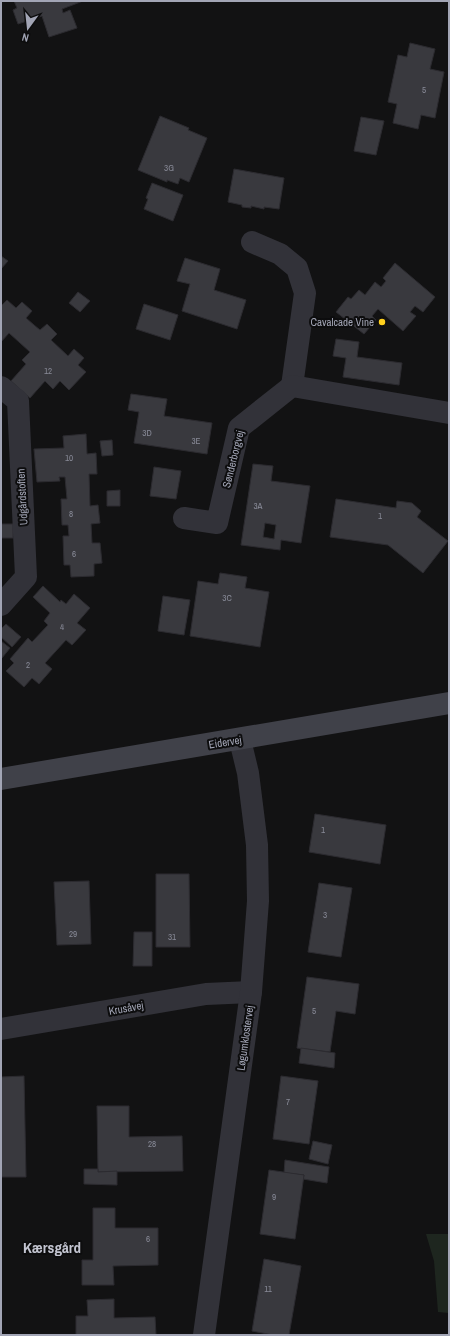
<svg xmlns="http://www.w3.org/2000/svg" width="450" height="1336" font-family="'Archivo Narrow',sans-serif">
<rect width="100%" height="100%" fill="#121213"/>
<polygon fill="#1e261f" points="426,1234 449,1234 449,1313 438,1312 434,1261"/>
<g fill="#39393e" stroke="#2c2b30" fill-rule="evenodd">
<polygon points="14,1 83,1 62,9 63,13 70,10 77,28 49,37 42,16 18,24 13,10 17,8"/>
<polygon points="410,43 435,49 430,69 444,72 435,118 421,115 418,129 393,123 397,104 388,102 398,55 407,57"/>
<polygon points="160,116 189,128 188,130 207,138 189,182 180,178 178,184 167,180 167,182 138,170"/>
<polygon points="361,117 384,121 376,155 354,151"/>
<polygon points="234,169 284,178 279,209 264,207 264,209 251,206 251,208 242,207 242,205 228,202"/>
<polygon points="152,183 183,195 173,221 144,209 148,199 146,198"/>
<polygon points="1,256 8,261 1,269"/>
<polygon points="185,258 220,269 214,290 246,300 237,329 182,311 190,284 177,281"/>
<polygon points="395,263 435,297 423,312 415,306 410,312 416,316 403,331 378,309 372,316 376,320 364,334 336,312 348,297 351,299 359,290 365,295 375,282 381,287 386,281 383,278"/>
<polygon points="78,292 90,301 80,312 69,303"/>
<polygon points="7,300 16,308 22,302 32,311 26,318 34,325 40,330 47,324 57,334 51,340 68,356 74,349 84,358 78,365 86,372 69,390 60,381 53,389 45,381 30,398 11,381 26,364 22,360 30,352 9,333 1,342 1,306"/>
<polygon points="144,304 178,315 170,340 136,329"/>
<polygon points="336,339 359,342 357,357 402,363 399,385 343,377 346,358 333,356"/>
<polygon points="131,394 167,399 164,416 212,423 207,454 134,443 139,412 128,410"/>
<polygon points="86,434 87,454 96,453 97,474 89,474 90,506 98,505 100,523 91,524 92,543 100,543 102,563 94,564 94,576 71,577 70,565 64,565 63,536 69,536 68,525 62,525 61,499 67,499 65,477 59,477 60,481 37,482 34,449 64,448 63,436"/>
<polygon points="112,440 113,455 102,456 100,441"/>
<path d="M253,464L273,466L271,481L310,486L301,543L281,540L280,550L241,545ZM265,523L276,525L274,539L263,537Z"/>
<polygon points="154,467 181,471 176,499 150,496"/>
<polygon points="120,490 120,506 107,506 107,491"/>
<polygon points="336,499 396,508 397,501 412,503 421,511 417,517 448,541 423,573 388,545 330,537"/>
<rect x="1" y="524" width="12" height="14"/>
<polygon points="220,573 247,577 245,588 269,592 260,647 190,636 198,581 218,584"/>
<polygon points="43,586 60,602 61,600 66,604 74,594 90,608 77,623 86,630 72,645 66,640 45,663 52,669 39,684 32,678 24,687 6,671 14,663 10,659 28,638 32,642 48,625 44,621 50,613 33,597"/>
<polygon points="163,596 190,600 184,635 158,631"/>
<polygon points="6,624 21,637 12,647 1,637 1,629"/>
<polygon points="1,641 10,648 2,658 1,657"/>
<polygon points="315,814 386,825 380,864 309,852"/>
<polygon points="156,874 189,874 190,947 156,947"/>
<polygon points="89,881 91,944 57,945 54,882"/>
<polygon points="319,883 352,888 341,957 308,952"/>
<polygon points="134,932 152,932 152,966 133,966"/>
<polygon points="307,977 359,984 355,1014 336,1011 330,1052 297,1048"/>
<polygon points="301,1048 335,1053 334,1068 299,1063"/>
<polygon points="24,1076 26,1177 1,1177 1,1077"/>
<polygon points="281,1076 318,1081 309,1144 273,1139"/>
<polygon points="97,1106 129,1106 129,1137 182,1136 183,1171 98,1172"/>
<polygon points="313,1141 332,1145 328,1164 309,1159"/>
<polygon points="285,1160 329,1167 327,1183 303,1179 304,1175 284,1173"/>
<polygon points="84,1169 98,1169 98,1172 117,1171 117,1185 84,1184"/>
<polygon points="269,1170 304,1175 295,1239 260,1234"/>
<polygon points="93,1208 115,1208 115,1228 158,1228 158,1265 113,1266 114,1285 82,1285 82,1260 93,1260"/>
<polygon points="264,1259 301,1266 289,1335 273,1335 252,1331"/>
<polygon points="114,1299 114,1318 155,1317 156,1335 76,1335 76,1316 88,1316 87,1300"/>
</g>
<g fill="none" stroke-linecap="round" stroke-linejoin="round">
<g stroke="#323239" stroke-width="22">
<polyline points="252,242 280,254 297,268 305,293 292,386"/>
<polyline points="1,387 18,401 26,577 1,605"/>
<polyline points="184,518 217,523 239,428 292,386 449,413"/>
<polyline points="1,1029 206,994 251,992"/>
<polyline points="204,1335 251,992 258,901 257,845 248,773 240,740"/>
</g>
<polyline stroke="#404149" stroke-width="22" points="1,779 449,703"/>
</g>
<circle fill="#ffd01e" stroke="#0d0d0e" stroke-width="1.5" cx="382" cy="322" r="4"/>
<g text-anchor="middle" stroke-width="4" stroke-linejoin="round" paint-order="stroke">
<g font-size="9" fill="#888a97">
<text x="424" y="93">5</text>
<text x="169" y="171">3G</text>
<text x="48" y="374">12</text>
<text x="147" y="436">3D</text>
<text x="196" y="444">3E</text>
<text x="69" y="461">10</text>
<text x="258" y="509">3A</text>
<text x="71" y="517">8</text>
<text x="380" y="519">1</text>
<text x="74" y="557">6</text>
<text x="227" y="601">3C</text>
<text x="62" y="630">4</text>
<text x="28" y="668">2</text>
<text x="323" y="833">1</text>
<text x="325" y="918">3</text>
<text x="73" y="937">29</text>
<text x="172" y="940">31</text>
<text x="314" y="1014">5</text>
<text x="288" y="1105">7</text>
<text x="152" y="1147">28</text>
<text x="274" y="1200">9</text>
<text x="148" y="1242">6</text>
<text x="268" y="1292">11</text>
</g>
<g font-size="11" fill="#a2a5b5" stroke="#0d0d0e" text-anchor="end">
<text x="374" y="326">Cavalcade Vine</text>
</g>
<g font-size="11" fill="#a2a5b5" stroke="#0d0d0e">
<text transform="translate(233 459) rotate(-76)" y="4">Sønderborgvej</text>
<text transform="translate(22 497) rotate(-93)" y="4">Udgårdstoften</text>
<text transform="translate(225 742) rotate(-9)" y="4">Eidervej</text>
<text transform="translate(126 1008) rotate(-10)" y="4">Krusåvej</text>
<text transform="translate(245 1038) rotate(-82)" y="4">Løgumklostervej</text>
</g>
<g font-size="15" font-weight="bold" fill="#c3c5d1" stroke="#0d0d0e">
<text x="52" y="1253">Kærsgård</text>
</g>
</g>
<rect width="450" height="1336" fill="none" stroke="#a2a5b5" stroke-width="4"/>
<g transform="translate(28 28) rotate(195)" stroke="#0d0d0e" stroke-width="3" paint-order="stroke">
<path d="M0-3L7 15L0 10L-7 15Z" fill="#a2a5b5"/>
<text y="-6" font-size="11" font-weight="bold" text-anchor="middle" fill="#a2a5b5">N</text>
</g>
</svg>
